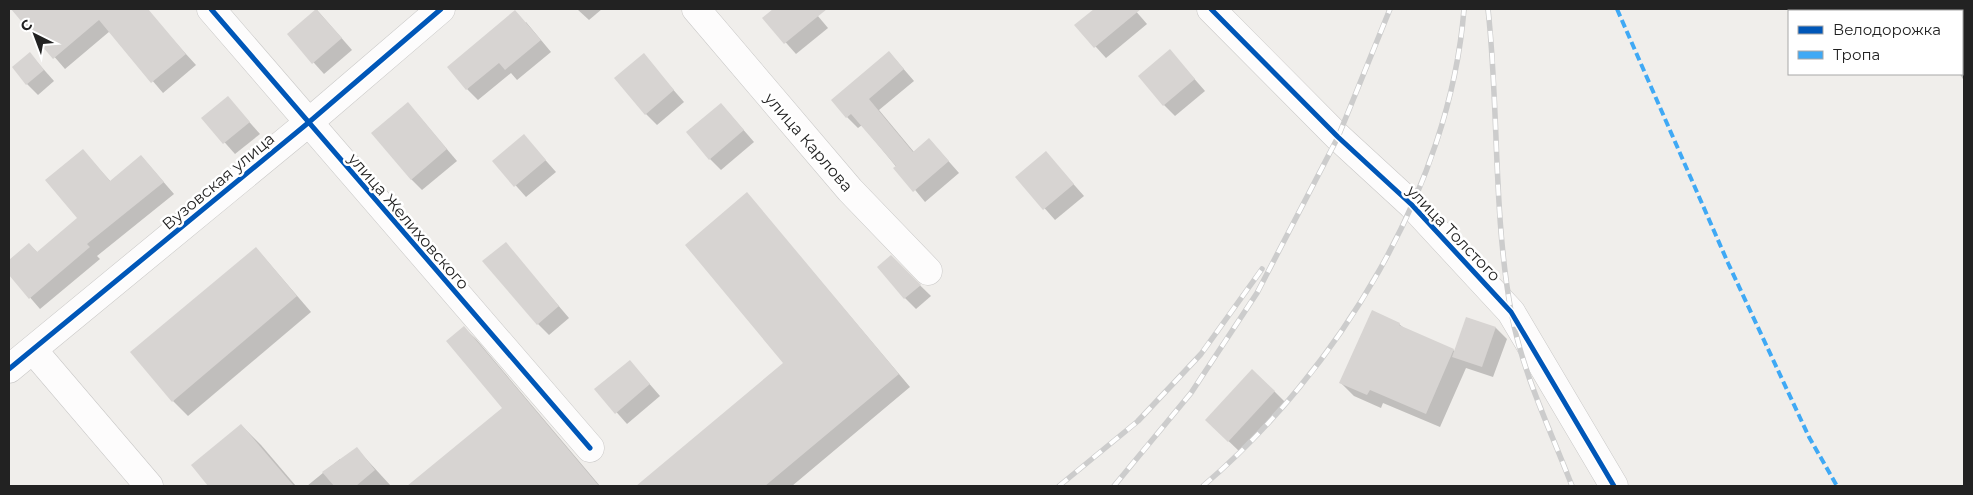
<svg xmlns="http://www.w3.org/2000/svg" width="1973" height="495" font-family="Montserrat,sans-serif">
<rect width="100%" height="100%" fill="#f0eeeb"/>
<g fill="#0003">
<polygon points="13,9 145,9 196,65 163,93 110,31 65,69"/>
<polygon points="577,9 602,9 589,20"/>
<polygon points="775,9 812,9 828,28 796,54 764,18"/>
<polygon points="1096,9 1134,9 1147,24 1106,58 1076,25"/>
<polygon points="1917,9 1964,9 1964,81 1960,74 1962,74 1962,11 1918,11"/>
<polygon points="317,10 352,50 324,74 288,34"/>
<polygon points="526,22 551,52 517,80 511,73 478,100 467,89"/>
<polygon points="1170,51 1205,91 1175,116 1164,105"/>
<polygon points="889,52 914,81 879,110 914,152 929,139 959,173 925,202 862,125 858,128 847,117"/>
<polygon points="30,54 54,81 38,95 27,84"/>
<polygon points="643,55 684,102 657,125 646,114"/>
<polygon points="228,98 260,134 235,154 203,118"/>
<polygon points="721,104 754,142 721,170 710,159"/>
<polygon points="418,115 457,161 422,190 411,179"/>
<polygon points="524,136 556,172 526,197 494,161"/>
<polygon points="83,151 111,182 141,156 174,194 97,256 100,259 40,309 9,273 9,261 29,244 38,253 79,218"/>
<polygon points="1046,153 1084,196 1055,220 1017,177"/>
<polygon points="747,194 910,387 792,486 638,486 785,363"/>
<polygon points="505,243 569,318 549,335 538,324"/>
<polygon points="256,248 311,312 188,416 173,401"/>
<polygon points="891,257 931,296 916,309 905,298"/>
<polygon points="1467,318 1496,328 1507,339 1493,377 1466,368 1440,427 1383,403 1381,408 1354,396 1341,383 1399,324 1404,328 1455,351"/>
<polygon points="464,328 476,339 600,486 417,486 414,483 503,408"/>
<polygon points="640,373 660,396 627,424 596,389"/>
<polygon points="1274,391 1285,402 1240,452 1218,431"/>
<polygon points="241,425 261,445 296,486 210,486 193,466"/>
<polygon points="357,449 391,486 307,486 340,459 342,461"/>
</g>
<g fill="#d7d4d2">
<polygon points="11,9 148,9 186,54 151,83 99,20 53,59"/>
<polygon points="316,9 342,38 312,64 287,34"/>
<polygon points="773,9 827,9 784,44 762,18"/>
<polygon points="1094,9 1141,9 1094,48 1074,25"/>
<polygon points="515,10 541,40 505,70 499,63 466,90 447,67"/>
<polygon points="1170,49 1195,79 1163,106 1138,76"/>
<polygon points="889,51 904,69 869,99 913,152 929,138 949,161 913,192 893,168 896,166 851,114 846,118 831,100"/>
<polygon points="30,52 44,70 26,85 12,67"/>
<polygon points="644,53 674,90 645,115 614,78"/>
<polygon points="228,96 250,122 223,144 201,118"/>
<polygon points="408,102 447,149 411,180 371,133"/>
<polygon points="721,103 744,130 709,160 686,132"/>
<polygon points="524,134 546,160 514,187 492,161"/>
<polygon points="83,149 110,181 141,155 164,182 87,244 90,247 29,299 9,275 9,260 29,243 37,252 77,218 45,180"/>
<polygon points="1046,151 1074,184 1043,210 1015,177"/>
<polygon points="747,192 899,374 765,486 636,486 783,363 685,245"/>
<polygon points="506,242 559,306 537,325 482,261"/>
<polygon points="256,247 297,296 172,402 130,352"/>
<polygon points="891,255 921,285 904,299 877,267"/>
<polygon points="1372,310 1400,323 1399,325 1454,349 1426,414 1370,390 1367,395 1339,383"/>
<polygon points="1466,317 1496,327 1482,367 1452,357"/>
<polygon points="464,326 504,373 599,486 407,486 502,408 446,341"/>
<polygon points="630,360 650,384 615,414 594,389"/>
<polygon points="1252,369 1275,391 1228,442 1205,420"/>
<polygon points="241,424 294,486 208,486 191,465"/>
<polygon points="357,447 375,470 356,486 334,486 322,472"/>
</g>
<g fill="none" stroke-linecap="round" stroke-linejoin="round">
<g stroke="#c9c8c7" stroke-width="29">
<g id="minor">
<polyline points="211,9 590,448"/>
<polyline points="696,9 850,190 928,271"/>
<polyline points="1211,9 1338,137 1412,205 1511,312 1614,486"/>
<polyline points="33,350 149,486"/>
<polyline points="9,369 308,123 441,9"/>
</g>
</g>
<use href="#minor" stroke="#fdfcfc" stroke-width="28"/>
<g stroke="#ccc" stroke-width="5.5">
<g id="rail">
<path d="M1488,9C1499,109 1493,212 1511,311C1522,372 1550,429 1572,486"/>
<polyline points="1059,486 1138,421 1201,354 1262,269"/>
<polyline points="1114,486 1191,393 1257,293 1338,137 1390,9"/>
<path d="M1203,486C1338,371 1450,187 1464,9"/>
</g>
</g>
<use href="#rail" stroke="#fff" stroke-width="4" stroke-dasharray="11" stroke-linecap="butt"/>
<polyline stroke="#3fa9f5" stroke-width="4" stroke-dasharray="8 4" stroke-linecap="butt" points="1617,9 1728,263 1809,437 1837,486"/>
<g stroke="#fff" stroke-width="8">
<g id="cycleway">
<polyline points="211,9 590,448"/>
<polyline points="1211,9 1338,137 1412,205 1511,312 1614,486"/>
<polyline points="9,369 308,123 441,9"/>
</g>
</g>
<use href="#cycleway" stroke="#0057b8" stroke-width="5"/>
</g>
<g text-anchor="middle" stroke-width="5" stroke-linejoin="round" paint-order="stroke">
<g font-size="16" fill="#222" stroke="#fff">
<text transform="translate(809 142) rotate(49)" y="6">улица Карлова</text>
<text transform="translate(218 181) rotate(-40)" y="6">Вузовская улица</text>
<text transform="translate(409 221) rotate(49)" y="6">улица Желиховского</text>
<text transform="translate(1454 233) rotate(46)" y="6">улица Толстого</text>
</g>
</g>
<rect width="1973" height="495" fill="none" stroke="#222222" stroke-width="20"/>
<rect x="1788" y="10" width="175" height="65" fill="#ffffff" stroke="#a7a7a7"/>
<rect x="1798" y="26" width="25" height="8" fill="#0057b8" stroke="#a7a7a7"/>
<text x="1833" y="35" font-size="15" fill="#222222">Велодорожка</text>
<rect x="1798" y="51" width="25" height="8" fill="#3fa9f5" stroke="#a7a7a7"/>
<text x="1833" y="60" font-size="15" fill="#222222">Тропа</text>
<g transform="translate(35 35) rotate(318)" stroke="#ffffff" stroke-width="4" paint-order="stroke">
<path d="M0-4L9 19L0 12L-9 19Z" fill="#222222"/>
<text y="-8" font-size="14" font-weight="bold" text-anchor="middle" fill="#222222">С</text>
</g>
</svg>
